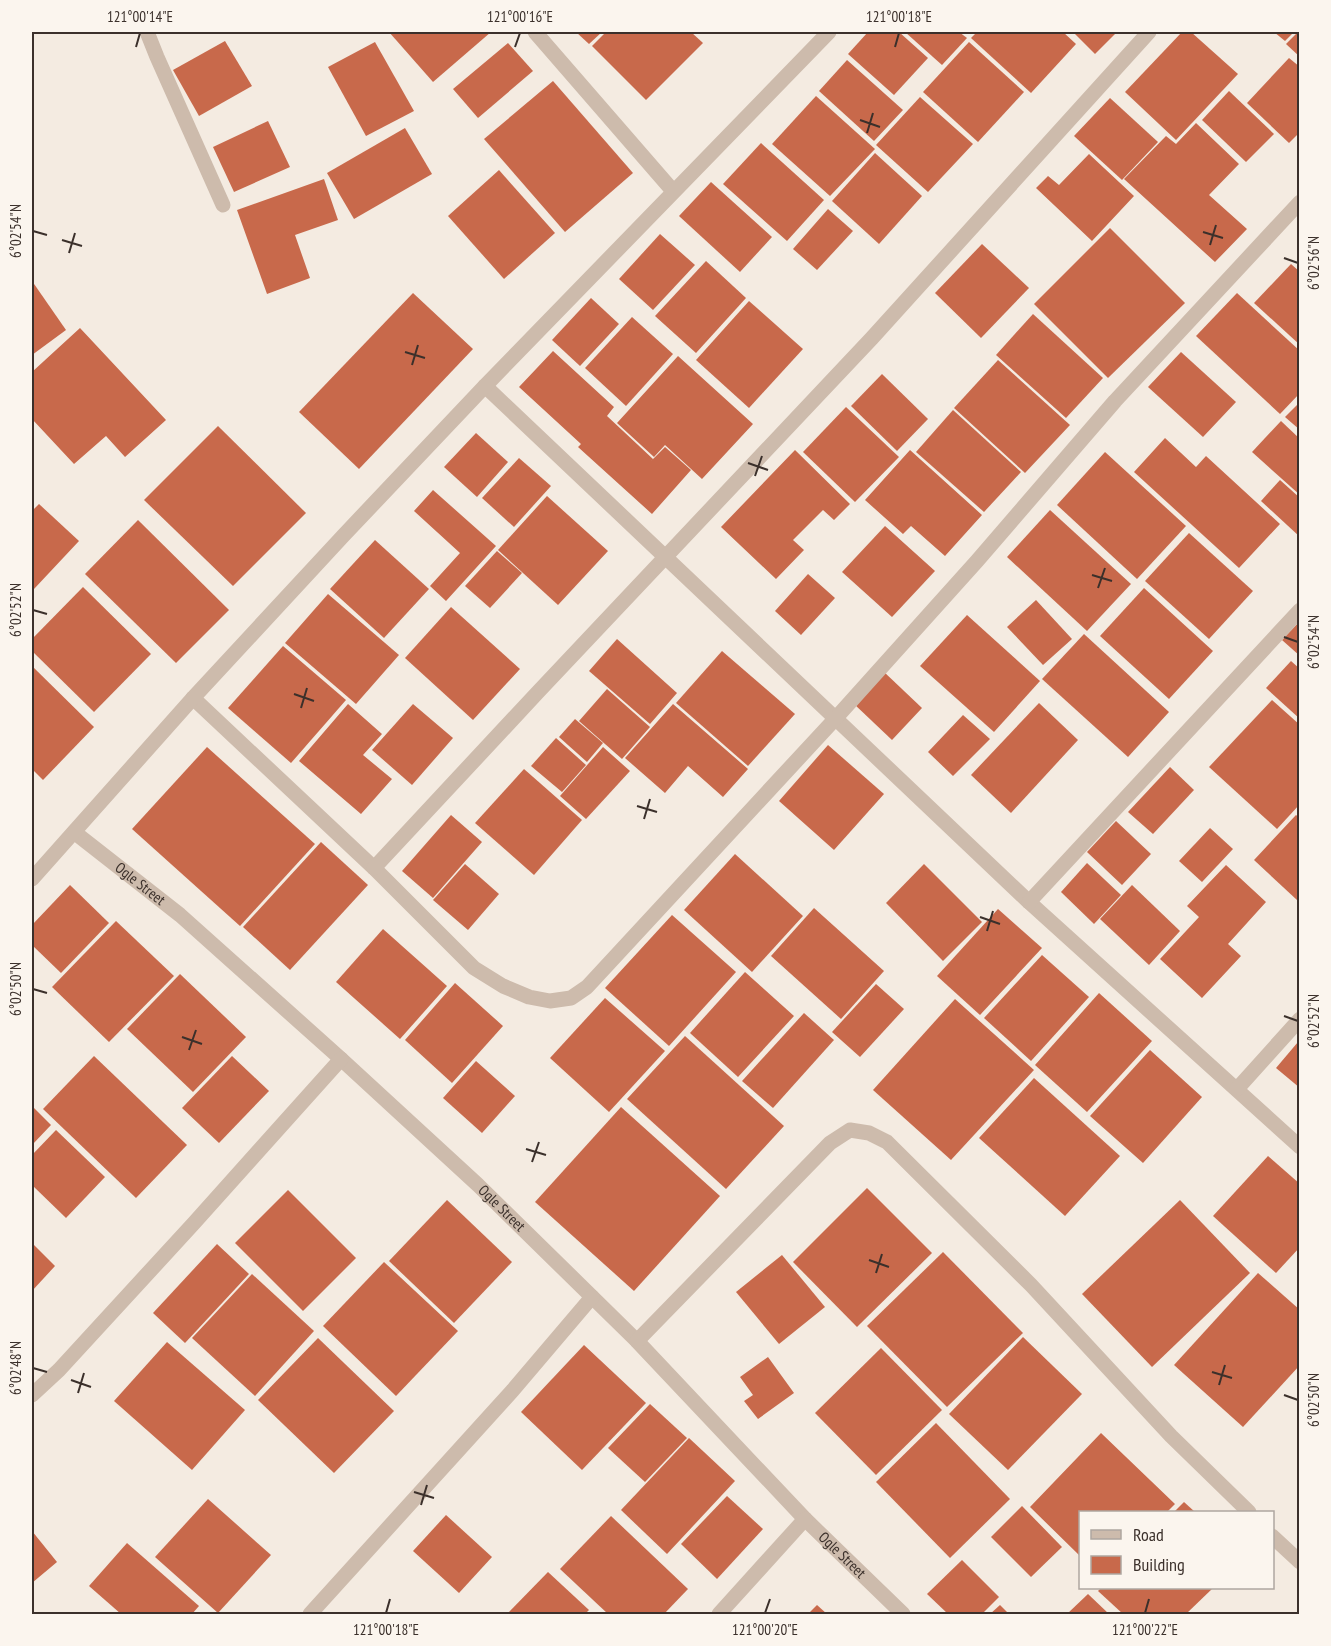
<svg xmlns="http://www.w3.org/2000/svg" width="1331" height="1646" font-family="'PT Sans Narrow',sans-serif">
<rect width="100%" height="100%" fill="#f4ebe1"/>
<g fill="#c8694b">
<polygon points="389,32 491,32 433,82"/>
<polygon points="576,32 602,32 589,44"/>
<polygon points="606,32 691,32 703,43 646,100 592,46"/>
<polygon points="868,32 899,32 928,58 894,95 848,54"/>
<polygon points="905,32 959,32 967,38 942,65"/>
<polygon points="977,32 1063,32 1076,44 1031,93 971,38"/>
<polygon points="1076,32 1117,32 1095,54 1074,33"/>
<polygon points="1182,32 1191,32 1238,74 1176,140 1125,92"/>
<polygon points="1274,32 1294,32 1285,41"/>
<polygon points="1298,32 1300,32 1300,57 1286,44"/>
<polygon points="225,41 252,86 199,116 173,70"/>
<polygon points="375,42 414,111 366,136 328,67"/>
<polygon points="969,42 1024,92 978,142 923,92"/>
<polygon points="508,43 533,71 478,118 453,89"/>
<polygon points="1289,58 1300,67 1300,132 1289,143 1247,103"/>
<polygon points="847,60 903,110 874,141 819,91"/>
<polygon points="553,81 633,173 565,232 484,139"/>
<polygon points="1229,91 1274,134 1246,162 1202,120"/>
<polygon points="816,96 875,149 830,196 772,144"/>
<polygon points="920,97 973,144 928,192 876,145"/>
<polygon points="1110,98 1158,142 1122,180 1074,136"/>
<polygon points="268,121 290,167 234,192 213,147"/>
<polygon points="1196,123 1239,164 1209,195 1247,229 1215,262 1124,179 1166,136 1176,144"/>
<polygon points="405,128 432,174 354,219 327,173"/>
<polygon points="761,143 824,200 787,241 723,184"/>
<polygon points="875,153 922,196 879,244 832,201"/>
<polygon points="1089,154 1134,196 1092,241 1036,188 1048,176 1059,185"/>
<polygon points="499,170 555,233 504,279 448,216"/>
<polygon points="324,179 338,220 295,235 310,278 267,294 237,210"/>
<polygon points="711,182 772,237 740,272 679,216"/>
<polygon points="828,209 853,231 817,270 793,249"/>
<polygon points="1110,228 1185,303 1108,378 1034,304"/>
<polygon points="660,234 695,265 653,310 619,279"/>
<polygon points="982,244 1029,288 981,338 935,293"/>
<polygon points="706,261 746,298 696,353 655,316"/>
<polygon points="1291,264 1300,272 1300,345 1254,303"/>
<polygon points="32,281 66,330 32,355"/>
<polygon points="413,293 473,349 359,469 299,412"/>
<polygon points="1237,293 1300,351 1300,393 1280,414 1196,336"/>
<polygon points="591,298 619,324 580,366 552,340"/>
<polygon points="749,301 803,349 749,408 696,360"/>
<polygon points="1033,314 1103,378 1066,418 996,355"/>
<polygon points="632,317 673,354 626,406 585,368"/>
<polygon points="80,328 166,420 125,457 106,436 74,464 32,419 32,372"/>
<polygon points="553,351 614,407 607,416 653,459 651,461 665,447 691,470 652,514 578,447 581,444 519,387"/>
<polygon points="1181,352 1236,402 1203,437 1148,387"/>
<polygon points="678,356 753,424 702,479 665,445 654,457 617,423"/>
<polygon points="998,360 1070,425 1025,473 954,408"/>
<polygon points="882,374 928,419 897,451 851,406"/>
<polygon points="1300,402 1300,430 1285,417"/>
<polygon points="846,407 899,457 855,502 803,452"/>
<polygon points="953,410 1021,472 984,512 916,452"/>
<polygon points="1281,421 1300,439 1300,495 1252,452"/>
<polygon points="218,426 306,513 233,586 144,500"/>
<polygon points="476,433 508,462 477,497 444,467"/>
<polygon points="1165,438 1196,467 1206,456 1280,524 1239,568 1134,472"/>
<polygon points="795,450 850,504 834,520 823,510 793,540 804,550 776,579 721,527"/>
<polygon points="910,450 982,515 945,556 911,526 903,534 865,500"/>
<polygon points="1105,452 1186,526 1137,579 1057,505"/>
<polygon points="519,458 551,486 514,527 482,498"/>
<polygon points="1280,480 1300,498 1300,537 1261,501"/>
<polygon points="433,490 496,546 446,601 430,586 460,553 414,511"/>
<polygon points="547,496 608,551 558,605 498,550"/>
<polygon points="39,504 79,541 34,589 32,587 32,511"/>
<polygon points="1050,510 1131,584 1087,631 1007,557"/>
<polygon points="138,520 229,610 176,663 85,574"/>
<polygon points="885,526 935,571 892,617 842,572"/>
<polygon points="1189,533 1253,591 1209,639 1145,581"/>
<polygon points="375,540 429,589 384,638 330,589"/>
<polygon points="497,551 522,573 490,608 465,586"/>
<polygon points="808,574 835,598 801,635 775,611"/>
<polygon points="83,587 151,654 94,712 32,651 32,639"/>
<polygon points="1144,588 1213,651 1169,699 1100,636"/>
<polygon points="328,594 399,655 356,704 285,643"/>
<polygon points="1036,600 1072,639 1043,665 1007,627"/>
<polygon points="451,607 520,669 473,720 405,658"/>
<polygon points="967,615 1040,681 994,732 920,666"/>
<polygon points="1300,621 1300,656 1282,640"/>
<polygon points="1084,634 1169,712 1128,757 1042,679"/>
<polygon points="617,639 677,693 650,724 589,671"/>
<polygon points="283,646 346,700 291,763 228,708"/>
<polygon points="722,651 795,714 748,766 676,703"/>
<polygon points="1291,661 1300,669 1300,719 1266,688"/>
<polygon points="32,666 94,727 43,780 32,769"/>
<polygon points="883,671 922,708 892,740 853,703"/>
<polygon points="607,689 650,727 622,759 579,721"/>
<polygon points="1272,700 1300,725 1300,804 1277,829 1209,767"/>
<polygon points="1039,703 1078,740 1011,813 971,775"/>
<polygon points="348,704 382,734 363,755 392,779 361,814 299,761"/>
<polygon points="413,704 453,738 412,785 372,750"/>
<polygon points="673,704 748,769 723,797 688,766 665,793 625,758"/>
<polygon points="963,715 990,739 953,776 928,752"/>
<polygon points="575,719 603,743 587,762 559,737"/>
<polygon points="556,738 586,765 562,792 531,766"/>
<polygon points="828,745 884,794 834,850 779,801"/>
<polygon points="207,747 315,844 240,926 132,829"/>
<polygon points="603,747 630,771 586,819 560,796"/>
<polygon points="1170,767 1194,790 1153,834 1128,812"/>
<polygon points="524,769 582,820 534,875 475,823"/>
<polygon points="451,815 482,842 433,898 402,871"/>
<polygon points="1296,815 1300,818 1300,897 1297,900 1254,860"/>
<polygon points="1116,821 1151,854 1122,885 1087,852"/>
<polygon points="1210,828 1233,849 1202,882 1179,861"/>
<polygon points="321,842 368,885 290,970 243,927"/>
<polygon points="735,854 803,916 752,972 684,910"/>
<polygon points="1087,863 1121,895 1094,924 1061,892"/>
<polygon points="465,864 499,894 468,930 433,900"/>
<polygon points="924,864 982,922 943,961 886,903"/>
<polygon points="1226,865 1266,902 1228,944 1241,956 1202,998 1160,959 1199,917 1187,906"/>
<polygon points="70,885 109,923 61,973 32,945 32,925"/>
<polygon points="1132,885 1180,931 1149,965 1100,919"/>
<polygon points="814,908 884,971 841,1019 771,956"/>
<polygon points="998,909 1042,948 980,1015 937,976"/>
<polygon points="672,915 736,972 669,1046 605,988"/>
<polygon points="116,921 174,976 109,1042 52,987"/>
<polygon points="383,929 447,986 400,1039 336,982"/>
<polygon points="1042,955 1089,997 1031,1061 984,1018"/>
<polygon points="745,972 794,1016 738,1077 690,1033"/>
<polygon points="180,974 246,1037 193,1092 127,1029"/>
<polygon points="455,983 503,1026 452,1083 405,1040"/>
<polygon points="876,984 904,1009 860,1057 832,1032"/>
<polygon points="1099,993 1152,1041 1087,1112 1035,1065"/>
<polygon points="605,998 665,1051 609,1112 550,1058"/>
<polygon points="955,999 1034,1070 951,1160 873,1090"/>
<polygon points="804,1013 834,1040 773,1108 742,1081"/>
<polygon points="685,1036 784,1126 726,1189 627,1099"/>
<polygon points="1298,1042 1300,1043 1300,1088 1276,1068"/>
<polygon points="1150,1050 1202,1097 1143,1163 1090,1116"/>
<polygon points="94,1056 187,1145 136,1198 43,1109"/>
<polygon points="232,1056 269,1091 219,1143 182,1108"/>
<polygon points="476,1061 515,1096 482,1133 443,1098"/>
<polygon points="1034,1078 1120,1156 1065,1216 979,1138"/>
<polygon points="32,1106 51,1125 32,1145"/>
<polygon points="621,1107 720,1196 634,1291 535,1202"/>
<polygon points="56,1130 105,1177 66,1218 32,1185 32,1155"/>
<polygon points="1268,1156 1300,1184 1300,1247 1276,1273 1213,1216"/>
<polygon points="867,1188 932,1253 857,1327 793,1262"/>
<polygon points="288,1190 356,1258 303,1311 235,1243"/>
<polygon points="447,1200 512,1262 454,1323 389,1261"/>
<polygon points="1180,1200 1250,1273 1152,1367 1082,1294"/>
<polygon points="32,1243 55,1266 32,1291"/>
<polygon points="217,1244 249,1274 185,1343 153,1313"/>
<polygon points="943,1252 1023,1333 947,1407 867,1326"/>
<polygon points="782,1255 825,1307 779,1344 736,1292"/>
<polygon points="384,1262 458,1331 396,1396 323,1326"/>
<polygon points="1258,1273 1300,1310 1300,1365 1243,1427 1174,1365"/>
<polygon points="252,1274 314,1331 255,1396 192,1338"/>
<polygon points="1023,1337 1082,1394 1008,1470 949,1414"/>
<polygon points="318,1338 394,1411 334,1473 258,1400"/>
<polygon points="167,1342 245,1410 192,1470 114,1401"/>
<polygon points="584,1345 646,1403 582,1470 521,1412"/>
<polygon points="881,1348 942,1410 876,1475 815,1413"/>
<polygon points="768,1357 794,1393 758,1419 744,1401 753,1395 740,1377"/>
<polygon points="650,1404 687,1438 645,1482 608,1448"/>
<polygon points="936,1423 1010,1499 950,1558 876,1482"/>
<polygon points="1101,1433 1175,1504 1167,1512 1080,1512 1080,1556 1030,1507"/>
<polygon points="689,1438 735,1481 667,1554 621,1510"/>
<polygon points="727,1496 763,1529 717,1579 681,1544"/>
<polygon points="208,1499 271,1555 218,1613 155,1557"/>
<polygon points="1184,1502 1195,1512 1174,1512"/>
<polygon points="1022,1506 1062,1547 1031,1577 991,1537"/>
<polygon points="446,1515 492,1557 459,1593 413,1551"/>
<polygon points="611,1516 688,1589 664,1614 608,1614 560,1569"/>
<polygon points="32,1531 57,1562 32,1583"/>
<polygon points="127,1543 199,1606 192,1614 121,1614 89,1586"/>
<polygon points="962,1560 999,1597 982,1614 948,1614 927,1594"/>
<polygon points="548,1572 589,1610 585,1614 507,1614"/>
<polygon points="1101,1588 1213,1588 1186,1614 1123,1614 1098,1591"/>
<polygon points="1088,1594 1109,1614 1067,1614"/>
<polygon points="817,1605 827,1614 808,1614"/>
<polygon points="1000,1605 1009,1614 990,1614"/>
</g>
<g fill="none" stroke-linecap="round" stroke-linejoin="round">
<polyline stroke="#cdbbac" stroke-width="15" points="147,32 157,57 223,205"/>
<g stroke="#cdbbac" stroke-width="15">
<polyline points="535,32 673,191"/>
<polyline points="485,386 1029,902 1300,1147"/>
<polyline points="193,698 374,868 474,968 503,986 529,997 550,1001 571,998 587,987 835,719 977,561 1115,401 1300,202"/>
<path id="s1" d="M74,832L180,915L341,1059L478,1185L637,1341L805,1519L903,1614"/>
<polyline points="374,868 538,692 872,338 1149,32"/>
<polyline points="32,879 193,698 343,536 485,386 829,32"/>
<polyline points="1029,902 1300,610"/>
<polyline points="1237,1089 1300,1019"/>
<polyline points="637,1341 830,1143 850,1130 869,1133 887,1142 1031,1285 1171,1436 1249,1512"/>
<polyline points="32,1395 59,1370 194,1223 341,1059"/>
<polyline points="1272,1536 1300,1562"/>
<polyline points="310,1614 513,1390 592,1297"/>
<polyline points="719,1614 805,1519"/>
</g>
</g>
<path fill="none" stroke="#3b302b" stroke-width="2" d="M136,47L140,33M515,47L520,33M895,47L899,33M860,120L880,127M867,133L873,113M33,231L47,235M1203,232L1223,238M62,240L82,246M1210,245L1216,225M69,253L75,233M1284,258L1298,263M405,352L425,358M412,365L418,345M748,463L768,470M755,476L762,456M1092,575L1112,581M1098,588L1105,568M33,610L47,614M1284,637L1298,642M294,694L314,701M301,708L307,688M637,806L657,812M644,819L650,799M980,917L1000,924M987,931L993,911M33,989L47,993M1284,1016L1298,1021M182,1037L202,1044M189,1050L196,1030M526,1149L546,1155M532,1162L539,1142M869,1260L889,1267M876,1273L882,1254M33,1368L47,1372M1212,1372L1232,1378M71,1380L91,1387M1219,1385L1225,1365M78,1393L84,1373M1284,1395L1298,1400M414,1492L434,1498M421,1505L427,1485M386,1613L390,1599M765,1613L770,1599M1145,1613L1149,1599"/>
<g text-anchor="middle" stroke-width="4.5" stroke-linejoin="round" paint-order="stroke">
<g font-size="15" fill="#3b302b" stroke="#fbf5ee">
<text dy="5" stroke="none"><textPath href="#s1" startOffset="84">Ogle Street</textPath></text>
<text dy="5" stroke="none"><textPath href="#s1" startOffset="570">Ogle Street</textPath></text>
<text dy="5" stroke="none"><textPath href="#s1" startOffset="1056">Ogle Street</textPath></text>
</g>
</g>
<rect width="1331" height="1646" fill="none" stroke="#fbf5ee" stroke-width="66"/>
<rect x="1079" y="1511" width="195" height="78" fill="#fbf5ee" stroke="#aea6a0" stroke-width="1.5"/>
<rect x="1091" y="1530" width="30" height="9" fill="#cdbbac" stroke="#aea6a0" stroke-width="1.5"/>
<text x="1133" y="1541" font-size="18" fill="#3b302b">Road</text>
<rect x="1091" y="1556" width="30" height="18" fill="#c8694b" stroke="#aea6a0" stroke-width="1.5"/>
<text x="1133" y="1571" font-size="18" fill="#3b302b">Building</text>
<rect x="33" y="33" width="1265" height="1580" fill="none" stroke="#3b302b" stroke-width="2"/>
<g font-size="15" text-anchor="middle" fill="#3b302b">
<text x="140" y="22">121°00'14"E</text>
<text x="520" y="22">121°00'16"E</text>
<text x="899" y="22">121°00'18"E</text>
<text transform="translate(16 231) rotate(-90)" y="5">6°02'54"N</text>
<text transform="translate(1314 263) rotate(-90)" y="5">6°02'56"N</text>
<text transform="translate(16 610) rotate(-90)" y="5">6°02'52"N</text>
<text transform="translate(1314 642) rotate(-90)" y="5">6°02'54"N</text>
<text transform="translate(16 989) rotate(-90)" y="5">6°02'50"N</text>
<text transform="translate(1314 1021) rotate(-90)" y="5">6°02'52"N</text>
<text transform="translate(16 1368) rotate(-90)" y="5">6°02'48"N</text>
<text transform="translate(1314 1400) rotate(-90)" y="5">6°02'50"N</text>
<text x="386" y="1635">121°00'18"E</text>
<text x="765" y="1635">121°00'20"E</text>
<text x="1145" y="1635">121°00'22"E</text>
</g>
</svg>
